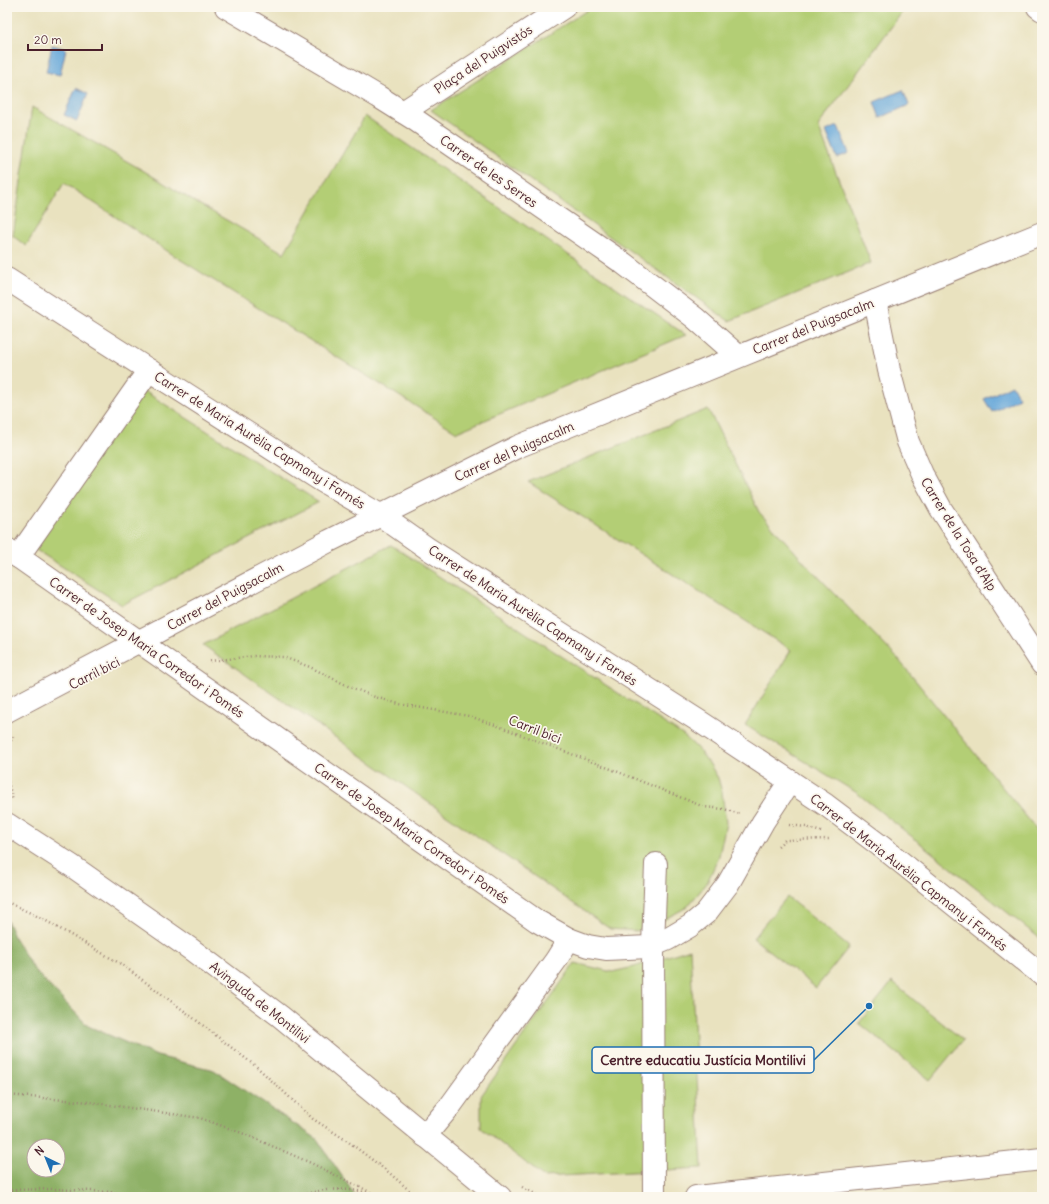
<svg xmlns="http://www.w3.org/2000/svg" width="1049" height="1204" font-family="Delius,sans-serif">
<rect width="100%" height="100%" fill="#fbf7ec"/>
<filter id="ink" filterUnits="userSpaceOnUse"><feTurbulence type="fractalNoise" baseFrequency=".025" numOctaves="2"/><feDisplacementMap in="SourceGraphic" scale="8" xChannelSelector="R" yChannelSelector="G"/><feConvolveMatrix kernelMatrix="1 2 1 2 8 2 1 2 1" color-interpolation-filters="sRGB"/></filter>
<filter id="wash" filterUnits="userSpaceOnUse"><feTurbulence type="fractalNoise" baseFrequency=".012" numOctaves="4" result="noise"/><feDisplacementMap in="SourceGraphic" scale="16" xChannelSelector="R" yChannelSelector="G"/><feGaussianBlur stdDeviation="0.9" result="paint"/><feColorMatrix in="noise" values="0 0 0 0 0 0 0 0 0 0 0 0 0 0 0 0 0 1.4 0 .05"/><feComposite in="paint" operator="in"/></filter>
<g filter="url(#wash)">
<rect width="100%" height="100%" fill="#e9e2bf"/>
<g fill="#b3ce74" stroke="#7e7650">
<polygon points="592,7 906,7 818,126 871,263 729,321 431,110"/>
<polygon points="32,107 144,171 195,202 284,253 365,116 686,335 457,432 181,260 64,183 26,246 13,236"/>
<polygon points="144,391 319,502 122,605 33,548"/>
<polygon points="708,409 759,512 806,564 898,659 1042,836 1042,940 857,793 745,725 791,650 528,482"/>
<polygon points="391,545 684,736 696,747 709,763 718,778 722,792 726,823 719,856 707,883 687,907 660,922 637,931 610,929 203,645"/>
<polygon points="787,897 849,947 816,988 753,938"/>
<polygon points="690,949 702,1168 544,1177 481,1128 481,1096 575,963 612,972 634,967"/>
<polygon points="892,982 963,1040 930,1080 859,1023"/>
</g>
<path fill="#8eb166" stroke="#6c6848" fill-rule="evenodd" d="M7,920L14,937L35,971L88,1026L157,1056L214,1070L317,1139L356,1197H7ZM34,1146H58V1170H34Z"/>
<g fill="#66a7d9" stroke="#586382">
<polygon points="52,45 66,49 60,75 46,72"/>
<polygon points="76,88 88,94 77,121 64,115"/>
<polygon points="903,90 909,105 880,118 874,102"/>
<polygon points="838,126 849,153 837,158 826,131"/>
<polygon points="1012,385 1019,398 992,412 984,399"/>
</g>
</g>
<g filter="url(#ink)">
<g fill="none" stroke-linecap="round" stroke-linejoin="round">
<g stroke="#9a8075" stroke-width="24">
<g id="street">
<polyline points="226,7 379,97 414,119 623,263 695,318 738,356"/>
<polyline points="1038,7 1042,10"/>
<polyline points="403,112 564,7"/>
<polyline points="7,279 322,481 380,515 427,548 702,723 826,805 882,847 1042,975"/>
<polyline points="875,301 889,370 908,442 922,474 941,509 1042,664"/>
<polyline points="7,549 537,921 569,939 588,946 606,949 649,947 668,939 690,926 706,913 728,884 763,822 790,781"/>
<polyline points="18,557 149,370"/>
<polyline points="7,711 329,541 517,447 1042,233"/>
<polyline points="7,824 72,866 192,950 280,1016 500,1197"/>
<polyline points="425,1136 451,1105 556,960 569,939"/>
<polyline points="654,1197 653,945 656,864"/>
<polyline points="696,1197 1042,1159"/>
</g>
</g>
<g stroke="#9a8075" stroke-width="2.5" stroke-dasharray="1 3" stroke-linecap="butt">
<polyline points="210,661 254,656 283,657 310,667 348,686 375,697 399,704 469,716 498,726 611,769 704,807 724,809 740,814"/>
<polyline points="7,760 9,744 15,734"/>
<polyline points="7,778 13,801"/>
<polyline points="789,825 806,827 821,832"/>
<polyline points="778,846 785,840 830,839"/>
<polyline points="7,902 41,918 121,964 183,1010 258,1068 313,1119 346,1140 387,1171 417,1197"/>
<polyline points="7,1095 89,1102 200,1118 242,1133 311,1163 376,1195"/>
<polyline points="522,1187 541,1197"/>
<polyline points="7,1190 53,1189 111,1192 137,1197"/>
<path d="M299,1197C326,1185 357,1189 385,1197"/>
</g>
<use href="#street" stroke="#fff" stroke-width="22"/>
</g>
</g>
<g text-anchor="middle" stroke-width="3.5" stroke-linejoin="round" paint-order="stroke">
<g font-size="13" fill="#4a1f2b" stroke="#fbf7ec">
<text transform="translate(483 59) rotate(-33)" y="5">Plaça del Puigvistós</text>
<text transform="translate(489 171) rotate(35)" y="5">Carrer de les Serres</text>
<text transform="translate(813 326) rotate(-22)" y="5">Carrer del Puigsacalm</text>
<text transform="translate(260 440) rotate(32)" y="5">Carrer de Maria Aurèlia Capmany i Farnés</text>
<text transform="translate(514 451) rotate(-24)" y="5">Carrer del Puigsacalm</text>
<text transform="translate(959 534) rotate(58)" y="5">Carrer de la Tosa d'Alp</text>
<text transform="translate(225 596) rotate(-28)" y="5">Carrer del Puigsacalm</text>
<text transform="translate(533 615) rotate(33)" y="5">Carrer de Maria Aurèlia Capmany i Farnés</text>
<text transform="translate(147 647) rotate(35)" y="5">Carrer de Josep Maria Corredor i Pomés</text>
<text transform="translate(94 673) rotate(-27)" y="5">Carril bici</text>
<text transform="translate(535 729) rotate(21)" y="5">Carril bici</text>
<text transform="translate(412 833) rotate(35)" y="5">Carrer de Josep Maria Corredor i Pomés</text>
<text transform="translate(909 872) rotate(38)" y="5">Carrer de Maria Aurèlia Capmany i Farnés</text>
<text transform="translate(260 1002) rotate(38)" y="5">Avinguda de Montilivi</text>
</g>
</g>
<path fill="none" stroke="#1f6fb2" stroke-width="1.5" d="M869 1006L814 1060"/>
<circle fill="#1f6fb2" stroke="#fbf7ec" stroke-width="1.5" cx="869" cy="1006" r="4"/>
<rect fill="#fbf7ec" stroke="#1f6fb2" stroke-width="1.5" x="592" y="1047" width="222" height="26" rx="4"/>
<g font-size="14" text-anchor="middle" font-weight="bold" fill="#4a1f2b">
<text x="703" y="1065">Centre educatiu Justícia Montilivi</text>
</g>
<rect width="1049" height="1204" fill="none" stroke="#fbf7ec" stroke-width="24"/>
<g transform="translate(46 1158) rotate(317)"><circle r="19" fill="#fbf7ec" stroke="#b4a19f"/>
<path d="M0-3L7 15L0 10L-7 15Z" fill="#1f6fb2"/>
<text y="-6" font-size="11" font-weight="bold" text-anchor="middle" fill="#4a1f2b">N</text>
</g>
<path d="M28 44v6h74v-6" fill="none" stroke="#4a1f2b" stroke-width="2"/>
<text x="34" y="44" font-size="12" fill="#4a1f2b" stroke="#fbf7ec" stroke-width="3" paint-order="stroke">20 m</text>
</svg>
